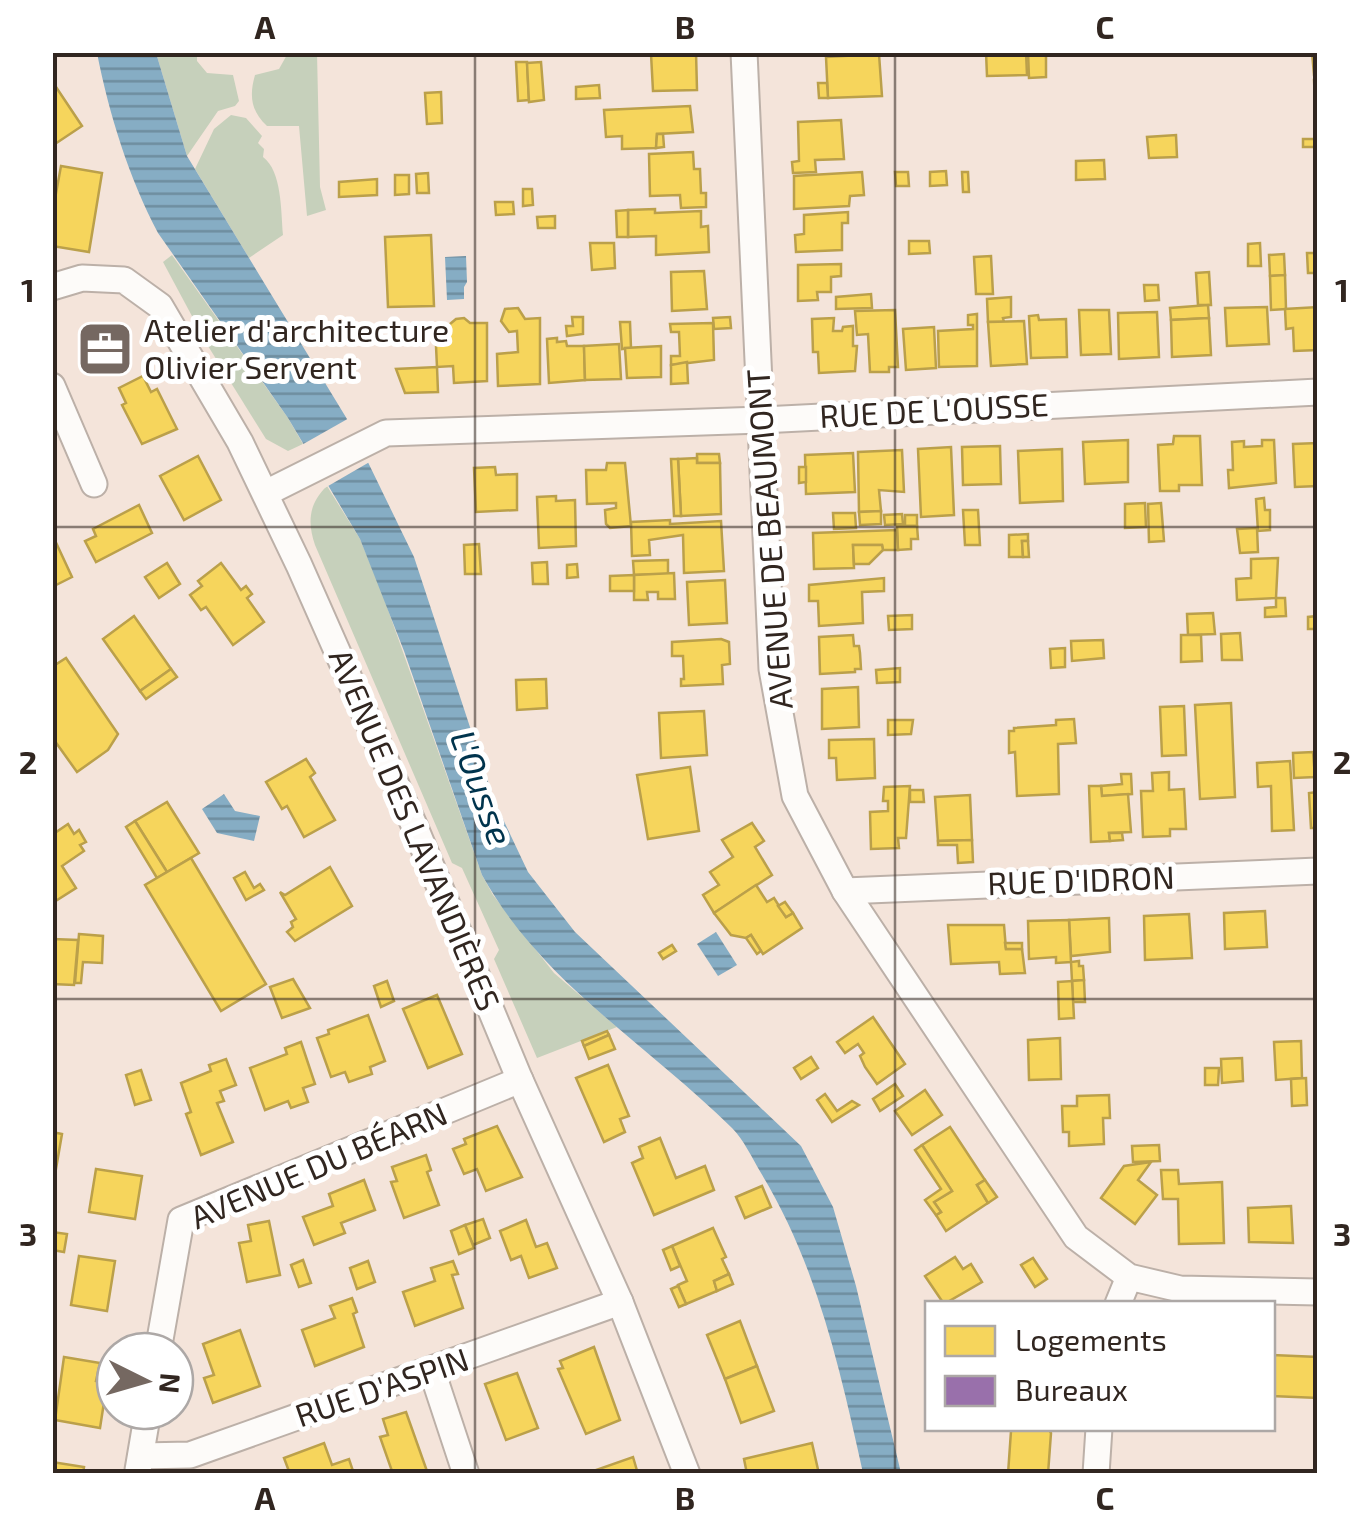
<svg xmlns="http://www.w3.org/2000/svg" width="1370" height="1526" font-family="'Exo 2',sans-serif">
<defs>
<pattern id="water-rules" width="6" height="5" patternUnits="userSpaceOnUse" patternTransform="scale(2.5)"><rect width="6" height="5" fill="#86adc4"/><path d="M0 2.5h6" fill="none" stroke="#6e8d9f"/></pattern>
</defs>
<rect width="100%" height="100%" fill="#f4e4da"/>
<g fill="#c6d0bb">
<polygon points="156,53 197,53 197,61 207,73 233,75 239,101 235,106 218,111 187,156"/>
<path d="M288,53H317L320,187L326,210L307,216L299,126H267C251,111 249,96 255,75L279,69Z"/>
<path d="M231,115L246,118L262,136L258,143L264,149L263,157C282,171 281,211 283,235L249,258L195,169L214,129Z"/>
<polygon points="172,255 288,418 303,444 288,451 266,439 208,346 163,262"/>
<path d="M327,486L360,539L381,590L482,875L493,895L554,973L617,1027L537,1058L494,959L499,950L462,868L452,863L315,545C307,522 309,503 327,486Z"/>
</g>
<g fill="url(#water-rules)">
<path d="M97,53H156L187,156L347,419L414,557L494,800L528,872L575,932L801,1146L833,1207L856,1286L901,1473H863C840,1369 817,1265 761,1173C752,1158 744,1140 732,1128C647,1044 541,982 482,875L404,651L360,539L288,418L158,233C129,178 109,114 97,53Z"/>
<polygon points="466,256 467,282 464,287 464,299 447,300 445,257"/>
<polygon points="224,794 235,811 260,816 254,841 217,833 202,809"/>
<polygon points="716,932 737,965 718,976 697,944"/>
</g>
<polygon fill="#f4e4da" points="351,417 373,460 323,489 298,447"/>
<g fill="#f6d55c" stroke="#bba04a" stroke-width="2.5">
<polygon points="696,52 697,90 653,91 651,54"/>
<polygon points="986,52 1026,52 1027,75 987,76"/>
<polygon points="1028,52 1046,52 1046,77 1029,78"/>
<polygon points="1312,52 1318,52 1318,75 1314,75"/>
<polygon points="879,54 882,96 828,98 826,57"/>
<polygon points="516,62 527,62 529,100 518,101"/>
<polygon points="541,62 544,100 529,102 527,63"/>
<polygon points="1314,80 1318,80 1316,124"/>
<polygon points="52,81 82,126 52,146"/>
<polygon points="818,83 827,83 828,98 819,98"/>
<polygon points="599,85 600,98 576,99 576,87"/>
<polygon points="441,92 442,123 427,124 425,93"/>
<polygon points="690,106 693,132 657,134 656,148 622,149 622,136 606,137 604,110"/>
<polygon points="841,120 844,159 815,160 816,172 793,173 792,162 799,161 798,122"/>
<polygon points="657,134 663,134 664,147 656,148"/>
<polygon points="1176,135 1177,157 1149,158 1147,137"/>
<rect x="1303" y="139" width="12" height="8"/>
<polygon points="693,152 694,169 700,169 701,193 706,193 706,207 681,208 680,195 650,196 649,154"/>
<polygon points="1104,160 1105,179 1076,180 1076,161"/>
<polygon points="61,166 102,173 89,252 52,246 52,215"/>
<polygon points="946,171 947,185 930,186 930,172"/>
<polygon points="862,172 864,195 850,196 849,206 794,209 794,176"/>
<polygon points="895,172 908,172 909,186 896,186"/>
<polygon points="962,172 968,172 969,192 963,192"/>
<polygon points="428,173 429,193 417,193 416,174"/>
<polygon points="395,175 409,175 409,194 395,195"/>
<polygon points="377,179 377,195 339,197 339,182"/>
<polygon points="523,189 532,189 533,205 523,206"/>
<polygon points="495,202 513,202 514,214 496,215"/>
<polygon points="655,209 655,213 701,211 701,227 708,226 709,252 656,255 656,236 628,237 628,210"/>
<polygon points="628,210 628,237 617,237 616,211"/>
<polygon points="848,212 848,223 842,223 842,250 796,252 795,235 804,234 804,215"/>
<polygon points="555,216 555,228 538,228 537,217"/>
<polygon points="431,235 434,306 388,307 385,237"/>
<polygon points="909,241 929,241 930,253 909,254"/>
<polygon points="590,243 614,243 615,268 592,270"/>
<polygon points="1260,243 1261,266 1248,266 1248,244"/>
<polygon points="1307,253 1318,253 1318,273 1308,273"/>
<polygon points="1284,254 1285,275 1270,276 1269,255"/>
<polygon points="991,256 993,294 976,294 974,257"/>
<polygon points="841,264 841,276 831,277 831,292 817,292 818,300 798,301 798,265"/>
<polygon points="704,271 707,309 672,311 671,272"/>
<polygon points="1209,272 1211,305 1198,305 1196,273"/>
<polygon points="1285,275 1286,309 1271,310 1270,276"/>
<polygon points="1144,285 1158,285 1159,300 1145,301"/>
<polygon points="871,294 872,308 836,309 836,297"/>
<polygon points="1011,297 1011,317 1003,318 1004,322 988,322 987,299"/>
<polygon points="1208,305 1209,318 1171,320 1170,308"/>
<polygon points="1267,307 1269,344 1227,346 1225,308"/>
<polygon points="1318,307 1318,350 1294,351 1293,328 1286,329 1285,309"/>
<polygon points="518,308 525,319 540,318 540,384 498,386 497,354 518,352 517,331 509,332 501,321 505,309"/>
<polygon points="895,310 898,367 889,367 889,372 870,372 868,334 857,335 855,311"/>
<polygon points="1079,310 1109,310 1111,354 1081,355"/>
<polygon points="1157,312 1159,357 1119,359 1118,313"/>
<polygon points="977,314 977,366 939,367 938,331 973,329 973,325 968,325 968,315"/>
<polygon points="1038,315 1039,320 1066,319 1067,357 1031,358 1029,316"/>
<polygon points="572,317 583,317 583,334 567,336 566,326 573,326"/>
<polygon points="730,317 731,328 714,329 713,318"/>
<polygon points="464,318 470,323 487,323 487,381 454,383 453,366 437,367 435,325 450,324 456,319"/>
<polygon points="834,318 833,331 842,331 843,327 853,326 853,346 857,346 855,371 819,373 818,352 813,352 812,319"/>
<polygon points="1209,318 1211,355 1172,357 1171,320"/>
<polygon points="1024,321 1027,364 991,366 988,322"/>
<polygon points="620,322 630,322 631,348 622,349"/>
<polygon points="713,323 714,360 671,365 671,356 680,356 679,332 671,332 670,324"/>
<polygon points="934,327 936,368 906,370 903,329"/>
<polygon points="557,338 557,342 566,341 567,346 584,346 585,380 549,383 547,339"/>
<polygon points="619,344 621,379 585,380 584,346"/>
<polygon points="661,346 661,377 627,378 625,348"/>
<polygon points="687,362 688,383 671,384 671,365"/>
<polygon points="437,367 438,392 405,393 396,369"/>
<polygon points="143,376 151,392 157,389 177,429 142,444 122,405 126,403 119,388"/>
<polygon points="1174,436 1200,436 1202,485 1179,485 1179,491 1160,491 1158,445 1173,444"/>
<polygon points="1128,440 1128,482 1085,484 1083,442"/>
<polygon points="1262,440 1274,440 1276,483 1229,488 1228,470 1233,470 1232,442 1244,441 1244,447 1262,446"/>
<polygon points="1318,443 1318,486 1295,487 1293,444"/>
<polygon points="1000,446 1001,484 963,485 962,447"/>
<polygon points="951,447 954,515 921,517 918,449"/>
<polygon points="1062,449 1063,501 1020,503 1018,451"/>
<polygon points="902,450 904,492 879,490 881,511 859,512 858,452"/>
<polygon points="853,453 855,492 806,494 805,455"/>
<polygon points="697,454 719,454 720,463 697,463"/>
<polygon points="198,456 221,500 184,520 160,476"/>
<polygon points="697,458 697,463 720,463 721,514 681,516 678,459"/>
<polygon points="671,459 678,459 681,516 674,516"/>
<polygon points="607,463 625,463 631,526 610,528 606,524 605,510 616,508 616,503 587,504 586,470 606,470"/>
<polygon points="495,467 496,475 517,474 517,510 476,512 474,468"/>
<polygon points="799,467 806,467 806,482 799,483"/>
<polygon points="556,496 556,501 575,500 576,546 539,548 537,497"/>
<polygon points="1264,498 1265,510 1270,510 1270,530 1258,531 1256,499"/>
<polygon points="1145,503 1146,527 1125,528 1125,504"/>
<polygon points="1161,503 1164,541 1149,542 1148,504"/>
<polygon points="139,505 152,533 96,562 85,541 96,536 93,529"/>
<polygon points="963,510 978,510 980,545 965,545"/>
<polygon points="881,511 881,524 860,525 859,512"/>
<polygon points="833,513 855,513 856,528 834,529"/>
<polygon points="902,514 903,524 885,525 884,515"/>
<rect x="905" y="515" width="12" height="11"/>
<polygon points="670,520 670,524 721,521 724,571 684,573 683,535 649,540 650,555 632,556 631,522"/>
<polygon points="897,526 917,526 918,539 911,539 911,549 898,550"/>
<polygon points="1257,528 1258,552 1240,553 1237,529"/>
<polygon points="897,530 898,550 883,550 882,545 853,545 854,568 814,569 813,533"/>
<polygon points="52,534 72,577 52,587"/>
<polygon points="1028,534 1028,541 1022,541 1023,557 1009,557 1009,535"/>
<polygon points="1022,541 1028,541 1029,557 1023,557"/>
<polygon points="479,544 481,574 465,574 464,545"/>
<polygon points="853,545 882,545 883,550 869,564 854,564"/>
<polygon points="1278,558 1276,598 1237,600 1236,579 1251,578 1251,559"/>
<polygon points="668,560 668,574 634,575 633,561"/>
<polygon points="547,562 548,584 533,584 532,563"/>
<polygon points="167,563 180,584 159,598 145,577"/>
<polygon points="221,563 241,590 246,586 252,594 247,598 264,622 233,645 206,607 201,610 190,595 202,586 198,581"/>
<polygon points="577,564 578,577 567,578 567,565"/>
<polygon points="674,573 675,599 658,599 658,592 647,592 648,600 634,600 634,575"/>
<polygon points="634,575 634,591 610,591 610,576"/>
<polygon points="884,578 884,591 862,592 863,623 819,626 818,601 809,601 809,585"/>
<polygon points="725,580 727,623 689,625 687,582"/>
<polygon points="1276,598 1285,598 1286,616 1265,617 1265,608 1276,607"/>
<polygon points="1213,613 1215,634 1188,635 1187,614"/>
<polygon points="912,615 912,629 889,630 888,616"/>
<polygon points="134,616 171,669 140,691 103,639"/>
<polygon points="1318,616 1318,629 1308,629 1308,617"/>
<polygon points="1240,633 1242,660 1222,660 1221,634"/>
<polygon points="853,635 854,646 859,646 860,653 861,669 855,669 855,672 820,674 819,637"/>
<polygon points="1181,635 1201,635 1202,661 1181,662"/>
<polygon points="721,639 729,642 730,664 722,665 723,684 681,686 681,679 684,679 683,656 672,656 672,642"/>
<polygon points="1103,640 1104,658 1072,661 1071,641"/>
<polygon points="1065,648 1065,667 1051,668 1050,649"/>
<polygon points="66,658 118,734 108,750 77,772 52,737 52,667"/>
<polygon points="900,668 900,682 877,683 876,670"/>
<polygon points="171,669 177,677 146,699 140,691"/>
<polygon points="546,679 547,708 517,710 516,680"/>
<polygon points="858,687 859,727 822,729 822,689"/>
<polygon points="1231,703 1235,797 1200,799 1195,705"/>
<polygon points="1184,706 1186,755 1162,756 1160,707"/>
<polygon points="704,711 707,755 661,758 659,713"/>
<polygon points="1074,719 1076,743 1058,744 1059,794 1017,796 1015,752 1009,753 1009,731 1014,731 1014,728 1056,725 1056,720"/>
<polygon points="888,720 913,720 911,734 888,735"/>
<polygon points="874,739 875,778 837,780 836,758 829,758 829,740"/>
<polygon points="1313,752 1315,777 1294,778 1293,753"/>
<polygon points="306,759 315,773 310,777 335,820 304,837 287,806 282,809 266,782"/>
<polygon points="1290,761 1294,830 1272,831 1271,786 1258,787 1257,763"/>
<polygon points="690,767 699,831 648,839 637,775"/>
<polygon points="1169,772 1169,790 1184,789 1186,829 1170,829 1170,836 1143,837 1141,791 1153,791 1152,773"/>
<polygon points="1121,774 1131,774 1132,794 1102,796 1101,786 1122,784"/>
<polygon points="910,786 906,838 898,838 899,848 871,849 870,812 888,811 888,801 883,801 884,787"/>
<polygon points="1089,786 1101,786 1102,796 1128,794 1131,832 1109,833 1110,841 1091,842"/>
<polygon points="910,790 923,790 924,802 910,802"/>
<polygon points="1318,792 1318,828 1311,828 1309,793"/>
<polygon points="970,795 972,840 938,841 935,797"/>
<polygon points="167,802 199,853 167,872 135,821"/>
<polygon points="135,821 167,872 157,878 126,827"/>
<polygon points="752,823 764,841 755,847 772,875 714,913 703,895 719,885 710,872 733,857 722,840"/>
<polygon points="68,824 74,834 79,830 86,842 80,845 84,851 62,866 76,888 54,902 52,835"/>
<polygon points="1109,833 1122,833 1123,840 1110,841"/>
<polygon points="972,840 973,862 958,863 957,845 938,845 938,841"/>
<polygon points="191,858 266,984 221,1011 145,885"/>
<polygon points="330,867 352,906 295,941 287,932 293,927 291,922 296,919 280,892 285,895"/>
<polygon points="245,872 254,888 260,884 264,890 246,900 234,878"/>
<polygon points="756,885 767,902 774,898 786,917 793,913 802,928 763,954 751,935 746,938 731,935 714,913"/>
<polygon points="785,902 793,913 786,917 778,906"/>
<polygon points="1265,911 1267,947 1225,949 1224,913"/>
<polygon points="1189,914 1192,958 1145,960 1144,916"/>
<polygon points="1109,918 1110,952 1071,956 1069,920"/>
<polygon points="1069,920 1071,962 1056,963 1056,957 1029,959 1028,921"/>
<polygon points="948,925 1004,925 1006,949 1022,949 1025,973 1000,974 999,962 951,964"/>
<polygon points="79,934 103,936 102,963 83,962 81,983 75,983"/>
<polygon points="751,935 761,951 757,954 746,938"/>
<polygon points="52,939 78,940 74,985 52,984"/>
<polygon points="1005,943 1022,943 1022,949 1006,949"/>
<polygon points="672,945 676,951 663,959 659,953"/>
<polygon points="1079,961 1079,966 1083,966 1084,980 1072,981 1071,962"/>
<polygon points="293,979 310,1008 282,1018 270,987"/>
<polygon points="1084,980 1085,1002 1073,1002 1072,981"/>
<polygon points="387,981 394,1001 381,1007 374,986"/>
<polygon points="1072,981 1074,1018 1059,1019 1058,982"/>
<polygon points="437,995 462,1054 428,1068 403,1009"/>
<polygon points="368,1015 385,1061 370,1067 372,1074 349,1082 345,1072 331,1077 317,1038 329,1034 328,1030"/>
<polygon points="873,1017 905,1064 877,1084 865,1067 860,1056 864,1053 858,1044 845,1053 837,1042"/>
<polygon points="607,1031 609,1035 584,1046 582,1041"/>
<polygon points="609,1035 615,1049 589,1059 584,1046"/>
<polygon points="1060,1038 1061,1079 1029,1080 1028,1040"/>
<polygon points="1301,1041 1302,1078 1276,1080 1274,1042"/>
<polygon points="301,1042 315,1084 303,1088 308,1102 291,1108 288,1101 265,1110 250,1068 287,1054 285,1048"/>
<polygon points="811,1057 818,1068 801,1079 794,1068"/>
<polygon points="1242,1058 1243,1081 1222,1083 1221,1059"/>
<polygon points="226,1059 236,1085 220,1091 224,1101 217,1103 233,1142 201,1155 186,1114 191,1112 181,1083 211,1071 209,1065"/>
<polygon points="608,1065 629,1116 620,1119 625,1132 604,1142 576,1078"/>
<polygon points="1205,1068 1219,1068 1218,1085 1205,1085"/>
<polygon points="141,1070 151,1100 135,1105 126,1075"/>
<polygon points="1306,1078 1307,1105 1292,1106 1291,1079"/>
<polygon points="895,1084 903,1096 880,1111 873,1099"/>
<polygon points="925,1090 942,1115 912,1135 895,1111"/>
<polygon points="825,1094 837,1111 852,1101 859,1105 832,1122 817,1100"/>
<polygon points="1109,1095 1110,1118 1103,1118 1104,1144 1069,1146 1069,1132 1063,1132 1062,1106 1077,1106 1077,1096"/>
<polygon points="497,1126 522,1177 486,1191 477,1169 464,1174 453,1149 466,1144 464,1139"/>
<polygon points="950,1127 985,1180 977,1185 988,1203 946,1231 936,1215 941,1212 934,1202 952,1191 922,1145"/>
<polygon points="52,1132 62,1134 52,1192"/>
<polygon points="660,1138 676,1178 705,1166 714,1190 654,1215 632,1163 643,1158 639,1147"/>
<polygon points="922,1145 952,1191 934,1202 941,1212 936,1215 925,1200 941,1189 915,1150"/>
<polygon points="1159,1145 1160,1161 1133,1162 1132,1146"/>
<polygon points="426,1155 431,1170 427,1172 439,1205 404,1218 391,1182 397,1181 392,1167"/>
<polygon points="1151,1162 1138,1180 1157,1195 1135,1224 1101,1198 1124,1166"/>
<polygon points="96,1169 142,1176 135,1219 89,1212"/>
<polygon points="1161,1170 1178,1170 1179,1184 1222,1182 1224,1243 1179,1244 1178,1199 1163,1199"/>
<polygon points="364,1180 375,1210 341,1223 345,1233 314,1245 303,1217 333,1206 329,1194"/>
<polygon points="985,1180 997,1197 988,1203 977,1185"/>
<polygon points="762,1186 771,1207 745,1218 736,1197"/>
<polygon points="1291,1206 1293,1243 1249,1242 1248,1208"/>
<polygon points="483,1219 490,1238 473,1245 465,1225"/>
<polygon points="526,1220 536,1247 547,1243 557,1268 529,1278 521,1256 511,1260 500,1231"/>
<polygon points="269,1221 280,1275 247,1282 239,1243 251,1241 248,1225"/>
<polygon points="465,1225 474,1248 459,1254 451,1231"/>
<polygon points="713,1228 726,1257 722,1259 729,1274 714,1281 717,1291 686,1304 678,1285 687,1281 672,1246"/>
<polygon points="52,1232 67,1234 64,1252 52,1250"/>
<polygon points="672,1246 680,1266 671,1270 663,1250"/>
<polygon points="79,1256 115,1261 107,1311 71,1305"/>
<polygon points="955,1257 963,1269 971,1264 982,1282 944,1304 925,1276"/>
<polygon points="1033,1258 1047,1279 1035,1287 1021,1265"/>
<polygon points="303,1260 311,1283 299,1287 291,1265"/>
<polygon points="368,1261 375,1282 357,1289 350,1268"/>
<polygon points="453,1261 458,1274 452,1275 463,1308 415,1326 403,1292 435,1281 431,1268"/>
<polygon points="729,1274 733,1284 717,1291 714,1281"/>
<polygon points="678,1286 686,1304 679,1307 671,1289"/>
<polygon points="352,1298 357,1312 353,1314 364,1347 315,1366 302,1330 335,1318 330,1306"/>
<polygon points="740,1321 757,1366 725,1379 707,1335"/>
<polygon points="240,1330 260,1386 213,1403 204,1378 214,1375 203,1344"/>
<polygon points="594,1347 620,1420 586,1434 558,1369 563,1368 560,1361"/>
<polygon points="1272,1355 1318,1357 1318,1398 1272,1396"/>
<polygon points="64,1357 100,1363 96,1381 107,1383 100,1428 55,1420"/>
<polygon points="757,1366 774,1411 741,1423 725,1379"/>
<polygon points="517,1373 538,1428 506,1440 485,1384"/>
<polygon points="406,1412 428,1474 393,1474 380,1437 388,1435 383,1419"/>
<polygon points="1004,1428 1048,1428 1051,1433 1048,1474 1008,1474 1011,1431"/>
<polygon points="324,1443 332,1465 349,1459 354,1474 290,1474 284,1458"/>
<polygon points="812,1443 819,1474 747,1474 744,1459"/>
<polygon points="633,1457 638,1474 597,1474 596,1470"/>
<polygon points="52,1462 84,1467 83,1474 52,1474"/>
</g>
<polygon fill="#9970ab" stroke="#7a5a81" stroke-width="2.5" points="121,327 128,365 89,371 83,333"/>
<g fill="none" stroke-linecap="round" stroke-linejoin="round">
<g stroke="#bcb0a8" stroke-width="29">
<g id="minor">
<polyline points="744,52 772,669 795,796 845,891 1076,1237 1129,1277 1180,1289 1318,1292"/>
<polyline points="52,287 82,278 124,280 160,306 240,442 299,565 414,825 520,1080 620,1302 687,1474"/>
<polyline points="52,386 94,484"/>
<polyline points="266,493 386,433 761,420 1318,392"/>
<polyline points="845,891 1318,871"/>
<polyline points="1118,1304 1129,1277"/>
<polyline points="158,1351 181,1220 520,1080"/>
<polyline points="432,1371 466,1474"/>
<polyline points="141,1456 190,1455 620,1302"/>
<polyline points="138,1470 148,1411"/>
<polyline points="1096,1474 1099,1428"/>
</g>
</g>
<use href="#minor" stroke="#fdfbf9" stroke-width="25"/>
</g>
<path fill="none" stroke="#312620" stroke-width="2.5" stroke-opacity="0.55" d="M475,52V1474M895,52V1474M52,527H1318M52,999H1318"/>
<defs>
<g id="office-square" transform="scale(2.875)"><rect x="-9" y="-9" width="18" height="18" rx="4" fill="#756861" stroke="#fff"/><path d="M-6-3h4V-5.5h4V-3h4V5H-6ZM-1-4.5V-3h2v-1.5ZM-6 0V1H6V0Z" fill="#fff"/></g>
</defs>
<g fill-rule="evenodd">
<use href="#office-square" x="105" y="349"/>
</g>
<g text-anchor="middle" stroke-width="10" stroke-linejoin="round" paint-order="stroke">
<g font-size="32" fill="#312620" stroke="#fff" text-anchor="start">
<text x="144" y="342">Atelier d'architecture<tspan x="144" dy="37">Olivier Servent</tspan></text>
</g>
<g font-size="32" fill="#312620" stroke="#fff">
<text transform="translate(934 411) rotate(-3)" y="11">RUE DE L'OUSSE</text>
<text transform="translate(770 539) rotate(-94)" y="11">AVENUE DE BEAUMONT</text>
<text transform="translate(414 830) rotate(67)" y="11">AVENUE DES LAVANDIÈRES</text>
<text transform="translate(1081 881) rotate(-2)" y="11">RUE D'IDRON</text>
<text transform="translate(319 1166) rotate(-23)" y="11">AVENUE DU BÉARN</text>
<text transform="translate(382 1388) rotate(-19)" y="11">RUE D'ASPIN</text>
</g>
<g font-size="35" font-style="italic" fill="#00344d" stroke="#fff">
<text transform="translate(481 788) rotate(70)" y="12">L'Ousse</text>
</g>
</g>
<rect width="1370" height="1526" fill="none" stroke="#ffffff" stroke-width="110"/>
<rect x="925" y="1301" width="350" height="130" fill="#ffffff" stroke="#ada8a6" stroke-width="2.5"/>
<rect x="945" y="1326" width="50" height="30" fill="#f6d55c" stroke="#ada8a6" stroke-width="2.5"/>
<text x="1015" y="1351" font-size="30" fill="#312620">Logements</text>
<rect x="945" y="1376" width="50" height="30" fill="#9970ab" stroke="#ada8a6" stroke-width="2.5"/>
<text x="1015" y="1401" font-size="30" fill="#312620">Bureaux</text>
<g transform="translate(145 1381) rotate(95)"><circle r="48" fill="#ffffff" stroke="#ada8a6" stroke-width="2.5"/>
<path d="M0-8L18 38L0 25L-18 38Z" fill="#756861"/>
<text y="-15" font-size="28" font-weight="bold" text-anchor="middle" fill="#312620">N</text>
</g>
<rect x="55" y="55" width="1260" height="1416" fill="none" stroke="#312620" stroke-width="4"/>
<g font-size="32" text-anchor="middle" font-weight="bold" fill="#312620">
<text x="265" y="39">A</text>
<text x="685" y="39">B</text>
<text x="1105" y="39">C</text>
<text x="28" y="302">1</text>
<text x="1342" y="302">1</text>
<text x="28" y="774">2</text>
<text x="1342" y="774">2</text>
<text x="28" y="1246">3</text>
<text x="1342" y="1246">3</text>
<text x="265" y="1510">A</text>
<text x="685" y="1510">B</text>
<text x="1105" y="1510">C</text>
</g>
</svg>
